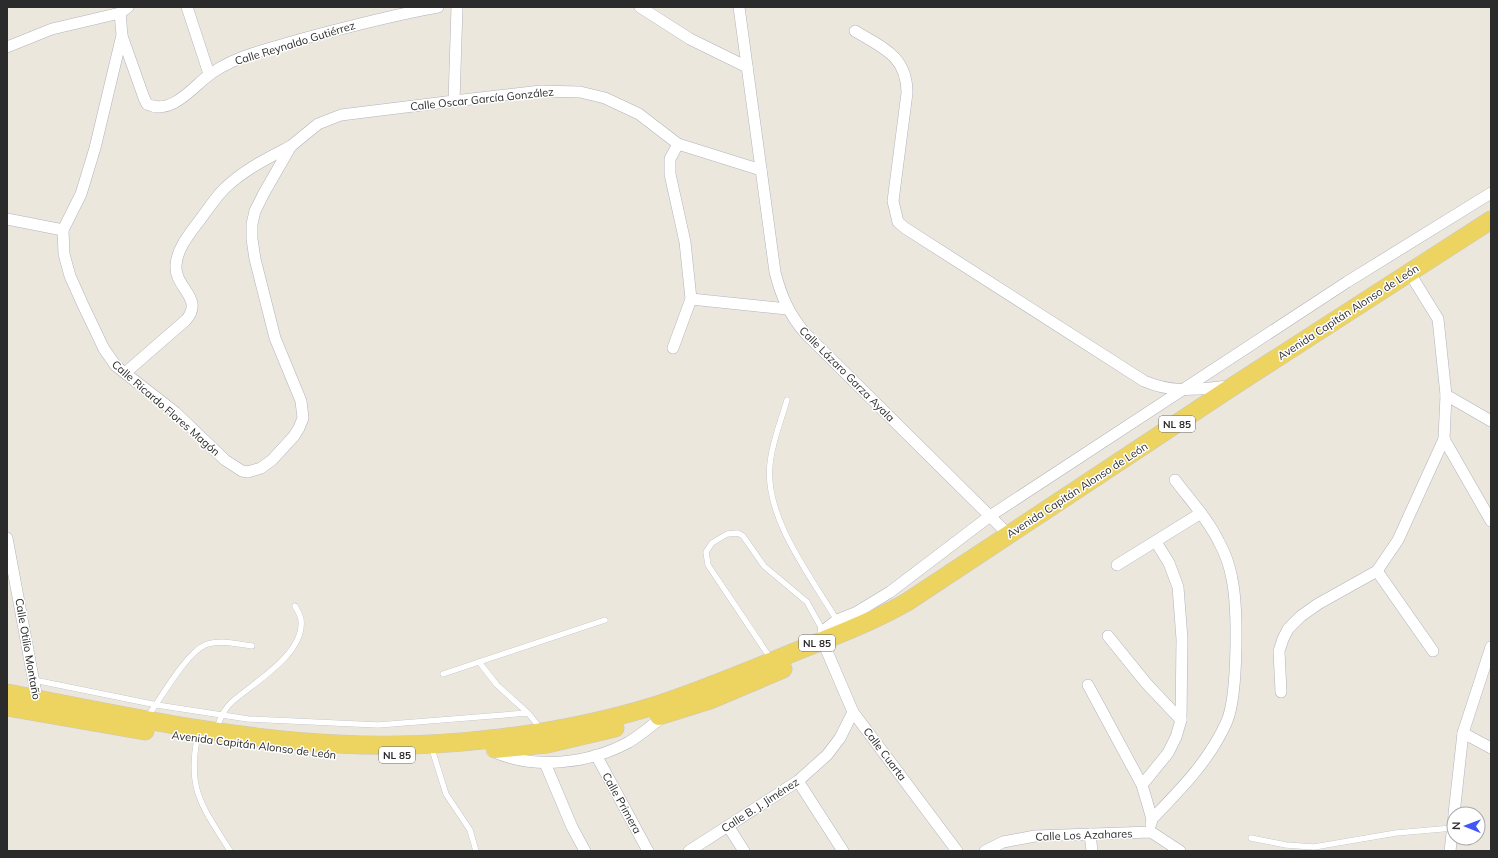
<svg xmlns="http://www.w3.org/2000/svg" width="1498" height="858" font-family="Mulish,sans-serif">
<rect width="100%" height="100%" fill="#ece7dd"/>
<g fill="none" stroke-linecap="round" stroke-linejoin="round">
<g stroke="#b1b3be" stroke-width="6">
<g id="service">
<path d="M787,400C781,421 772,442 770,464C764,518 812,578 838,622"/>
<polyline points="771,659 708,565 706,552 712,543 727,534 738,533 743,536 764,566 807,602 823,631"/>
<polyline points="479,662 497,685 528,713 541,729"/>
<polyline points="443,674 605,620"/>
<polyline points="34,680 157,705 248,719 378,725 528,713"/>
<path d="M147,717C161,699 185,654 205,645C219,639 237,644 252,646"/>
<path d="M217,728C220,718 224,709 232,702C253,683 305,654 301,620C301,616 297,610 295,606"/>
<path d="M197,739C187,792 204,808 230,851"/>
<polyline points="431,746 446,794 470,830 476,851"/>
<polyline points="1251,838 1286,845 1314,847 1396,833 1453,828"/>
</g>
</g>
<g stroke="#b1b3be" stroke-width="12">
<g id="minor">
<polyline points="187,7 209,74"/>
<polyline points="640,7 690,39 747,67"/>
<path d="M739,7L775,272C781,296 789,314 805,333L1009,535"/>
<polyline points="120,13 122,35 95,148 81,194 63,230 64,254 70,276 83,305 104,349 116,366 175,412 225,460 242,471 248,472 261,468 272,460 294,436 299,428 303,418 301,401 275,338 255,259 252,239 252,224 255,211 264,193 291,146 318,124 341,115 454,101 541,91 580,92 605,98 639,114 678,144 761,170"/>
<path d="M855,31C883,48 907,56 907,93L893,201L898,222L905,228L1144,381C1174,394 1198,389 1230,386"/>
<path d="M122,36L144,98L147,104C169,115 189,92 204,79C231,56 269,49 302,39C347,27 392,15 438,7"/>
<polyline points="7,47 52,29 120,13 128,7"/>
<polyline points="454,101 457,7"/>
<polyline points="7,219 63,230"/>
<polyline points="691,299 787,309"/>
<polyline points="673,348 691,299 685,242 670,174 670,159 678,144"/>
<path d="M125,373L186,320C205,298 174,288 176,265C177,250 187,237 196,225C205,214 214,199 224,189C243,170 268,158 291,146"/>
<polyline points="1446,395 1491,421"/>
<polyline points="1444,439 1491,521"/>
<polyline points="7,538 38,704"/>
<polyline points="1117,565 1201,513"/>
<polyline points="1377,571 1433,651"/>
<polyline points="1108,636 1146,683 1181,720"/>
<polyline points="1088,685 1142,785 1152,819 1151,824"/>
<polyline points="1281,692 1279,651 1283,639 1288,629 1301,616 1318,604 1377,571 1398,540 1444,439 1446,395 1438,319 1409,272"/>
<polyline points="1463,733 1491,748"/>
<path d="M492,751C534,770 589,764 629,742C642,734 654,724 666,714"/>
<polyline points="596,755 648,851"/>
<polyline points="545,763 572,827 585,851"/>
<polyline points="798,781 843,851"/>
<polyline points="1142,785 1168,753 1176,737 1181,720 1182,639 1178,587 1169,563 1156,542"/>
<polyline points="1454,814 1463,733 1491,647"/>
<path d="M1152,819C1181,789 1210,760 1227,721C1238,694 1238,608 1232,579C1230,567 1225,553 1219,542C1208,519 1190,500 1175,480"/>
<polyline points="728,826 744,851"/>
<polyline points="1090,834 1092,851"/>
<polyline points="689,851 798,781 827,755 840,738 853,712"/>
<polyline points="957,851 853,712 826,649 823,631 837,620 857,612 890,592 990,516 1347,282 1491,193"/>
<polyline points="985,851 1003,842 1035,836 1151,832 1180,851"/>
<polyline points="1450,851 1454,816"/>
</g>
</g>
<g stroke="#c8c8c8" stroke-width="19">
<g id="primary">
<path d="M7,693C116,714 227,739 339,744C440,750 561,735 657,705C697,692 736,676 775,660C820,641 865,626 907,602L1235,385L1491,220"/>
<polyline points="7,707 145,731"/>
<polyline points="659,716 710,700 783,669"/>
<polyline points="495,749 547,744 615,728"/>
</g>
</g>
<use href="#service" stroke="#fff" stroke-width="5.5"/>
<use href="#minor" stroke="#fff" stroke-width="11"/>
<use href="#primary" stroke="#edd461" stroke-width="18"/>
</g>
<g text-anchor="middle" stroke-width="3" stroke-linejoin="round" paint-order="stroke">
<g fill="#fff" stroke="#6b6b6b" stroke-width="1">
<rect x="1159" y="416" width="36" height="16" rx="3"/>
<rect x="799" y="635" width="36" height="16" rx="3"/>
<rect x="379" y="747" width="36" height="16" rx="3"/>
</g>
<g font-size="10" font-weight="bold" fill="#2b2b2b">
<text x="1177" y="428">NL 85</text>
<text x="817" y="647">NL 85</text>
<text x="397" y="759">NL 85</text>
</g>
<g font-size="11" fill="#2b2b2b" stroke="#fff">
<text transform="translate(295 43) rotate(-17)" y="4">Calle Reynaldo Gutiérrez</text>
<text transform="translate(482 99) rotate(-6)" y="4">Calle Oscar García González</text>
<text transform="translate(1348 312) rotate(-33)" y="4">Avenida Capitán Alonso de León</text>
<text transform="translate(847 374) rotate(45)" y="4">Calle Lázaro Garza Ayala</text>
<text transform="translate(166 408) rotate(41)" y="4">Calle Ricardo Flores Magón</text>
<text transform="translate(1077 490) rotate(-33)" y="4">Avenida Capitán Alonso de León</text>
<text transform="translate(28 649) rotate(80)" y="4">Calle Otilio Montaño</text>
<text transform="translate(254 745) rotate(7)" y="4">Avenida Capitán Alonso de León</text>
<text transform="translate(885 754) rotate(53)" y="4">Calle Cuarta</text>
<text transform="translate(622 803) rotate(61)" y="4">Calle Primera</text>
<text transform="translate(760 805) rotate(-33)" y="4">Calle B. J. Jiménez</text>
<text transform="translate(1084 835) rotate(-2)" y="4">Calle Los Azahares</text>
</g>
</g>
<rect width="1498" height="858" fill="none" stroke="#2b2b2b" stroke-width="16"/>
<g transform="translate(1466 826) rotate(271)"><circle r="19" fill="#ffffff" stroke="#aaaaaa"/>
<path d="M0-3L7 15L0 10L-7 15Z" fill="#4158f5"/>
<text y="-6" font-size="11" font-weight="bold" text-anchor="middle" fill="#2b2b2b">N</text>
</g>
</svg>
